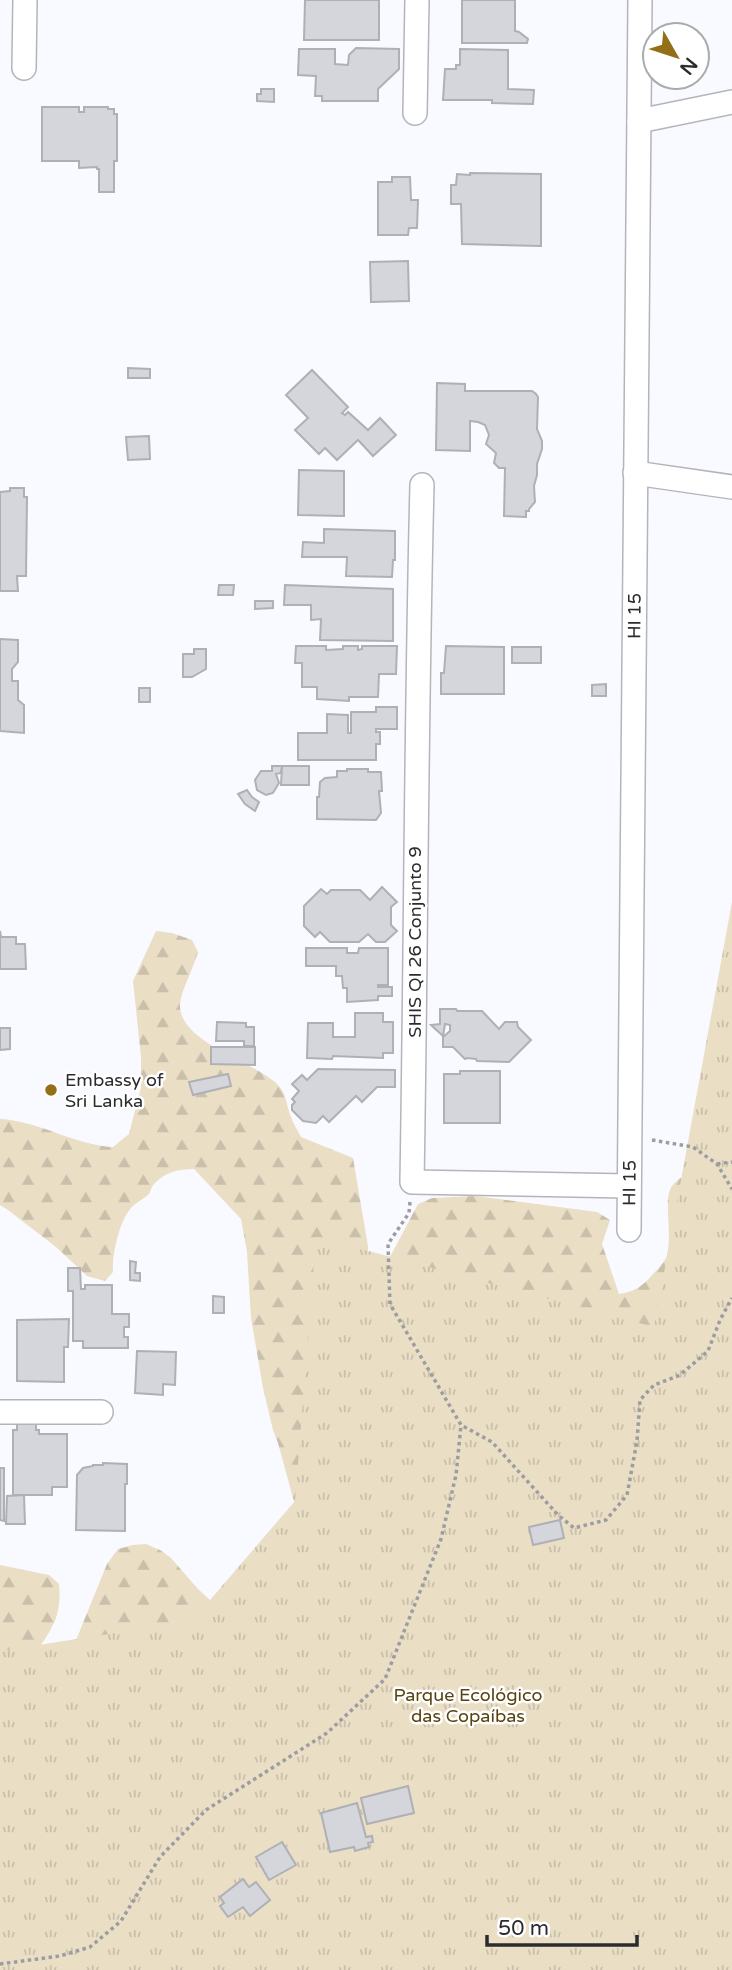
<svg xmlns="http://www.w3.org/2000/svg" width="732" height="1970" font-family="'Varela Round',sans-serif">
<defs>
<pattern id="forest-firs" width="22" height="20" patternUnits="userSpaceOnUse" patternTransform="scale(1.75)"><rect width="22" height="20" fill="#eadec5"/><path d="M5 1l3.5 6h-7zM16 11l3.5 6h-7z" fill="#c9bfaa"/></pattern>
<pattern id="park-tufts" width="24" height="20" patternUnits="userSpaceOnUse" patternTransform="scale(1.75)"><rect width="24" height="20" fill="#eadec5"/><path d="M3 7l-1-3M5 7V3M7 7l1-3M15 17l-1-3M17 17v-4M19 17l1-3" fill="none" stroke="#c9bfaa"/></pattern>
</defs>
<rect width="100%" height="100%" fill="#f8faff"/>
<path fill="url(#forest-firs)" d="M156,931L172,933L192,940L198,952C194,967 182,989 180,1003C177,1042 253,1061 276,1083C287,1093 286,1105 291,1117C293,1124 298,1130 301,1137L353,1158L368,1246V1259L379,1266L391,1255L418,1204L432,1198L475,1196L597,1212L610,1220L602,1244L619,1294C634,1292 643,1286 652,1275C657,1270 663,1264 666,1258C674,1236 662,1199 672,1186C674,1183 677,1181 680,1178L699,1179L732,1970H0V1565L49,1575L59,1584C62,1617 52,1628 35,1654L70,1655L107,1564L118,1549L133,1545L146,1544L160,1550L171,1558L197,1588L223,1612L314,1575L278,1443L273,1430L263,1388L251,1318L247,1252L241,1219L194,1169C179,1169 165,1172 154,1184C151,1187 151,1191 149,1194C144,1199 136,1202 131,1208C119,1222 112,1254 113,1272L105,1281L87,1276L56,1247L8,1210L0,1205V1119C40,1121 73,1145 113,1147L129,1134L141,1088V1057L133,981Z"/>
<polygon fill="url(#park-tufts)" points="732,902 732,1970 0,1970 0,1651 192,1621 295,1501 316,1237 654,1327"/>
<g fill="#d4d6dc" stroke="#aeb0b6" stroke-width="2">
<polygon points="305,0 379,0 379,40 304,40"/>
<polygon points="462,0 515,0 515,31 519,32 528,39 527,43 462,43"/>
<polygon points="356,48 399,49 399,69 378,89 378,101 322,101 322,96 315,96 316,76 298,75 299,49 335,49 335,64 348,65 349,55"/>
<polygon points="460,49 508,50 508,89 534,90 533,104 492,103 492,100 443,100 445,69 456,69 456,65 460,65"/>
<polygon points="261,89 274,89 274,102 257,101 257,94 261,94"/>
<polygon points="42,107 79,107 79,112 84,112 84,107 108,107 108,109 114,109 114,114 117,114 117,161 114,161 114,192 99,192 99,169 97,169 97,167 79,168 79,161 42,161"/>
<polygon points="470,173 541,174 541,246 462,244 461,204 451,204 451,185 456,185 457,174 470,175"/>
<polygon points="392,177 410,177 411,200 418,200 417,228 409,228 408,235 378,235 378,182 392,182"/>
<polygon points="408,261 409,301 371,302 370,262"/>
<polygon points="128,368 150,369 150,378 128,378"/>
<polygon points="312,370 348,407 342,413 345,415 348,412 368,430 380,418 396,435 373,456 358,440 337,460 325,448 319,454 295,430 308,418 286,395"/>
<polygon points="437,383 465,384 465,391 532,391 536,394 538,397 537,429 542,441 542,449 537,464 537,475 534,486 535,502 529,509 529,511 526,511 526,517 504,516 505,468 499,468 494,463 496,453 486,444 489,435 485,425 478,422 470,421 470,451 436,450"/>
<polygon points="149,436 150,459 128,460 126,437"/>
<polygon points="299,470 344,471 344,516 298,515"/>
<polygon points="10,488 24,488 24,497 27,497 26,576 17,576 18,591 0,591 0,492 10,491"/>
<polygon points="324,529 395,531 395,560 393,560 392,577 346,576 347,557 302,557 303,542 324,543"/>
<polygon points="219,585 234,585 233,595 218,595"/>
<polygon points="285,585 393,589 393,641 320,640 321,619 311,620 311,605 284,605"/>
<polygon points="255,601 273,601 273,608 255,609"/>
<polygon points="0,639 18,640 18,662 12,669 12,681 18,681 18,700 24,705 24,733 0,731"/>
<polygon points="296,646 326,646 326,650 343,649 343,646 358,646 358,650 362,649 362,646 397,646 396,674 379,674 378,697 349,697 349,701 317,699 317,687 302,687 302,663 295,663"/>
<polygon points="446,646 504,647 504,694 441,694 441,673 444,673"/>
<rect x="512" y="647" width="29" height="16"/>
<polygon points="194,649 206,649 206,669 192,677 183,677 183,654 194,654"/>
<polygon points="606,684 606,696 592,696 592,685"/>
<rect x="139" y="688" width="11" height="14"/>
<polygon points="376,707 397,707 397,729 376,729 376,732 380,732 380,744 376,744 376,760 298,760 298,733 327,733 327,714 348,715 348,733 351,733 351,712 376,712"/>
<polygon points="272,766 282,766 281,773 276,774 279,783 273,793 266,795 257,790 255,780 261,771 272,771"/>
<polygon points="282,766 309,766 309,785 281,785"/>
<polygon points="347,769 368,769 368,772 381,772 382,791 379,791 381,813 376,820 317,819 317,797 319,797 320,782 325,778 337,777 337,771 347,771"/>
<polygon points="247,790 252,797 259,802 255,811 245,804 238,794"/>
<polygon points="382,887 397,902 391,907 391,925 397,931 385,942 376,942 368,934 359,942 330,942 320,932 315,937 304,926 304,906 321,889 327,894 331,890 360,890 370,900"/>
<polygon points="0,931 1,937 16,937 16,944 25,944 26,969 0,969"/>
<polygon points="306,948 347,948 347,953 358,953 359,948 388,948 388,985 378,985 378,987 392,987 392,996 378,996 378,1000 347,1002 347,988 343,988 342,976 336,976 336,966 306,966"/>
<polygon points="440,1009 456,1009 457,1011 482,1011 499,1029 505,1022 517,1022 518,1027 531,1040 509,1062 477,1061 476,1059 467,1058 465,1059 453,1047 443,1047 443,1037 450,1031 450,1025 445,1024 443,1036 431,1025 440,1024"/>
<polygon points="355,1013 383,1013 383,1022 393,1022 393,1053 383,1053 383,1058 333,1056 332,1059 307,1058 308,1023 333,1023 333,1037 355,1037"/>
<polygon points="217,1022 246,1023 246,1027 254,1027 254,1046 244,1046 244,1041 216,1041"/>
<polygon points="0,1028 10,1028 10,1049 0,1050"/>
<polygon points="211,1047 255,1047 255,1065 211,1064"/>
<polygon points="318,1069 395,1070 395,1087 377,1087 362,1102 356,1096 329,1122 323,1116 316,1123 303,1121 292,1110 292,1105 295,1102 292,1099 299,1091 292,1084 302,1075 307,1080"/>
<polygon points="460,1071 500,1071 500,1123 444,1123 444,1074 460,1074"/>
<polygon points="228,1074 231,1086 193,1095 189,1082"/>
<polygon points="130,1261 136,1262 135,1273 140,1273 140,1281 130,1280"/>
<polygon points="68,1268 80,1268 81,1289 85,1289 85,1285 112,1285 112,1314 129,1314 129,1327 124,1327 124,1337 128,1337 128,1348 83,1348 83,1341 73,1341 73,1291 68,1291"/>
<polygon points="213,1296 224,1297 224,1313 213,1313"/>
<polygon points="69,1319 68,1347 64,1347 64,1382 17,1381 17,1320"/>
<polygon points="137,1351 176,1352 175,1385 163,1384 163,1395 135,1393"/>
<polygon points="17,1424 36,1424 36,1430 39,1430 39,1434 67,1434 67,1487 52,1487 52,1495 13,1495 13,1430 17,1430"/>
<polygon points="103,1463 127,1464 127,1484 125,1484 125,1531 76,1530 77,1475 83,1468 93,1466 93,1465 103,1465"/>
<polygon points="0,1468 4,1468 4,1521 0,1520"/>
<polygon points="24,1495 25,1524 6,1524 7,1496"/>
<polygon points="560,1520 564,1538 533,1545 529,1527"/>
<polygon points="408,1786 414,1813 367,1824 361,1798"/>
<polygon points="357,1803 366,1837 372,1836 373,1842 368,1843 369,1847 355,1851 354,1847 330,1852 321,1813"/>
<polygon points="282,1842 296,1865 269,1880 256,1857"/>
<polygon points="243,1879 249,1887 256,1882 270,1900 250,1916 243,1907 228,1917 220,1906 224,1903 220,1897"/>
</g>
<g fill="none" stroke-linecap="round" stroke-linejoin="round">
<g stroke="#b3b5bb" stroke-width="26">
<g id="minor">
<polyline points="24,68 25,0"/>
<polyline points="415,113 417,0"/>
<polyline points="639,121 732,102"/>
<polyline points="635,473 732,487"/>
<path d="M422,485C416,717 416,950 412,1182L628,1186"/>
<path id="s1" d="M629,1230L640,0"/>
<polyline points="0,1412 101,1412"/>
</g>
</g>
<g stroke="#9c9da1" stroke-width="3.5" stroke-dasharray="3.5 3.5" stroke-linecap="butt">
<polyline points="652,1140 693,1147 717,1164 732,1189"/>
<polyline points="717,1164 732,1162"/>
<polyline points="410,1202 409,1213 388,1244 390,1304 461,1425 492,1442 558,1515 574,1528 606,1520 627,1495 637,1441 640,1400 654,1385 680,1375 708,1351 720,1320 732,1298"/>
<polyline points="0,1964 60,1956 90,1947 121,1921 160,1857 206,1810 327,1733 385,1679 441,1539 456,1475 461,1425"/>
</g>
<use href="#minor" stroke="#fff" stroke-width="23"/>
</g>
<circle fill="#937017" stroke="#fff" stroke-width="2.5" cx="51" cy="1090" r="7"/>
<g text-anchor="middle" stroke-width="5" stroke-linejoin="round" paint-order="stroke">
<g font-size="18" fill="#2b2c2f" stroke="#fff">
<text dy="6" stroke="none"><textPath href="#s1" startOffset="614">HI 15</textPath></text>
<text transform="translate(415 942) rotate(-90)" y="6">SHIS QI 26 Conjunto 9</text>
<text dy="6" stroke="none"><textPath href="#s1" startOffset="47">HI 15</textPath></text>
</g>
<g font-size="18" fill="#2b2c2f" stroke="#fff" text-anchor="start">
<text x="65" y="1086">Embassy of<tspan x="65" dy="21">Sri Lanka</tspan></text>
</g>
<g font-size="18" fill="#584311" stroke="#fff">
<text x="468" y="1701">Parque Ecológico<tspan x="468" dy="21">das Copaíbas</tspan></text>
</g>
</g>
<g transform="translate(676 56) rotate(129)"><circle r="33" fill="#ffffff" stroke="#aaabac" stroke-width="2"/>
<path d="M0-5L12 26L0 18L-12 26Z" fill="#937017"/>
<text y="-10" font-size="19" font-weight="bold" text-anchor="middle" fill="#2b2c2f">N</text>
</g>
<path d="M487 1935v10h150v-10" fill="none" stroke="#2b2c2f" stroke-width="3.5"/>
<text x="498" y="1935" font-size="21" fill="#2b2c2f" stroke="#ffffff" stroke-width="5" paint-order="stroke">50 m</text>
</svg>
